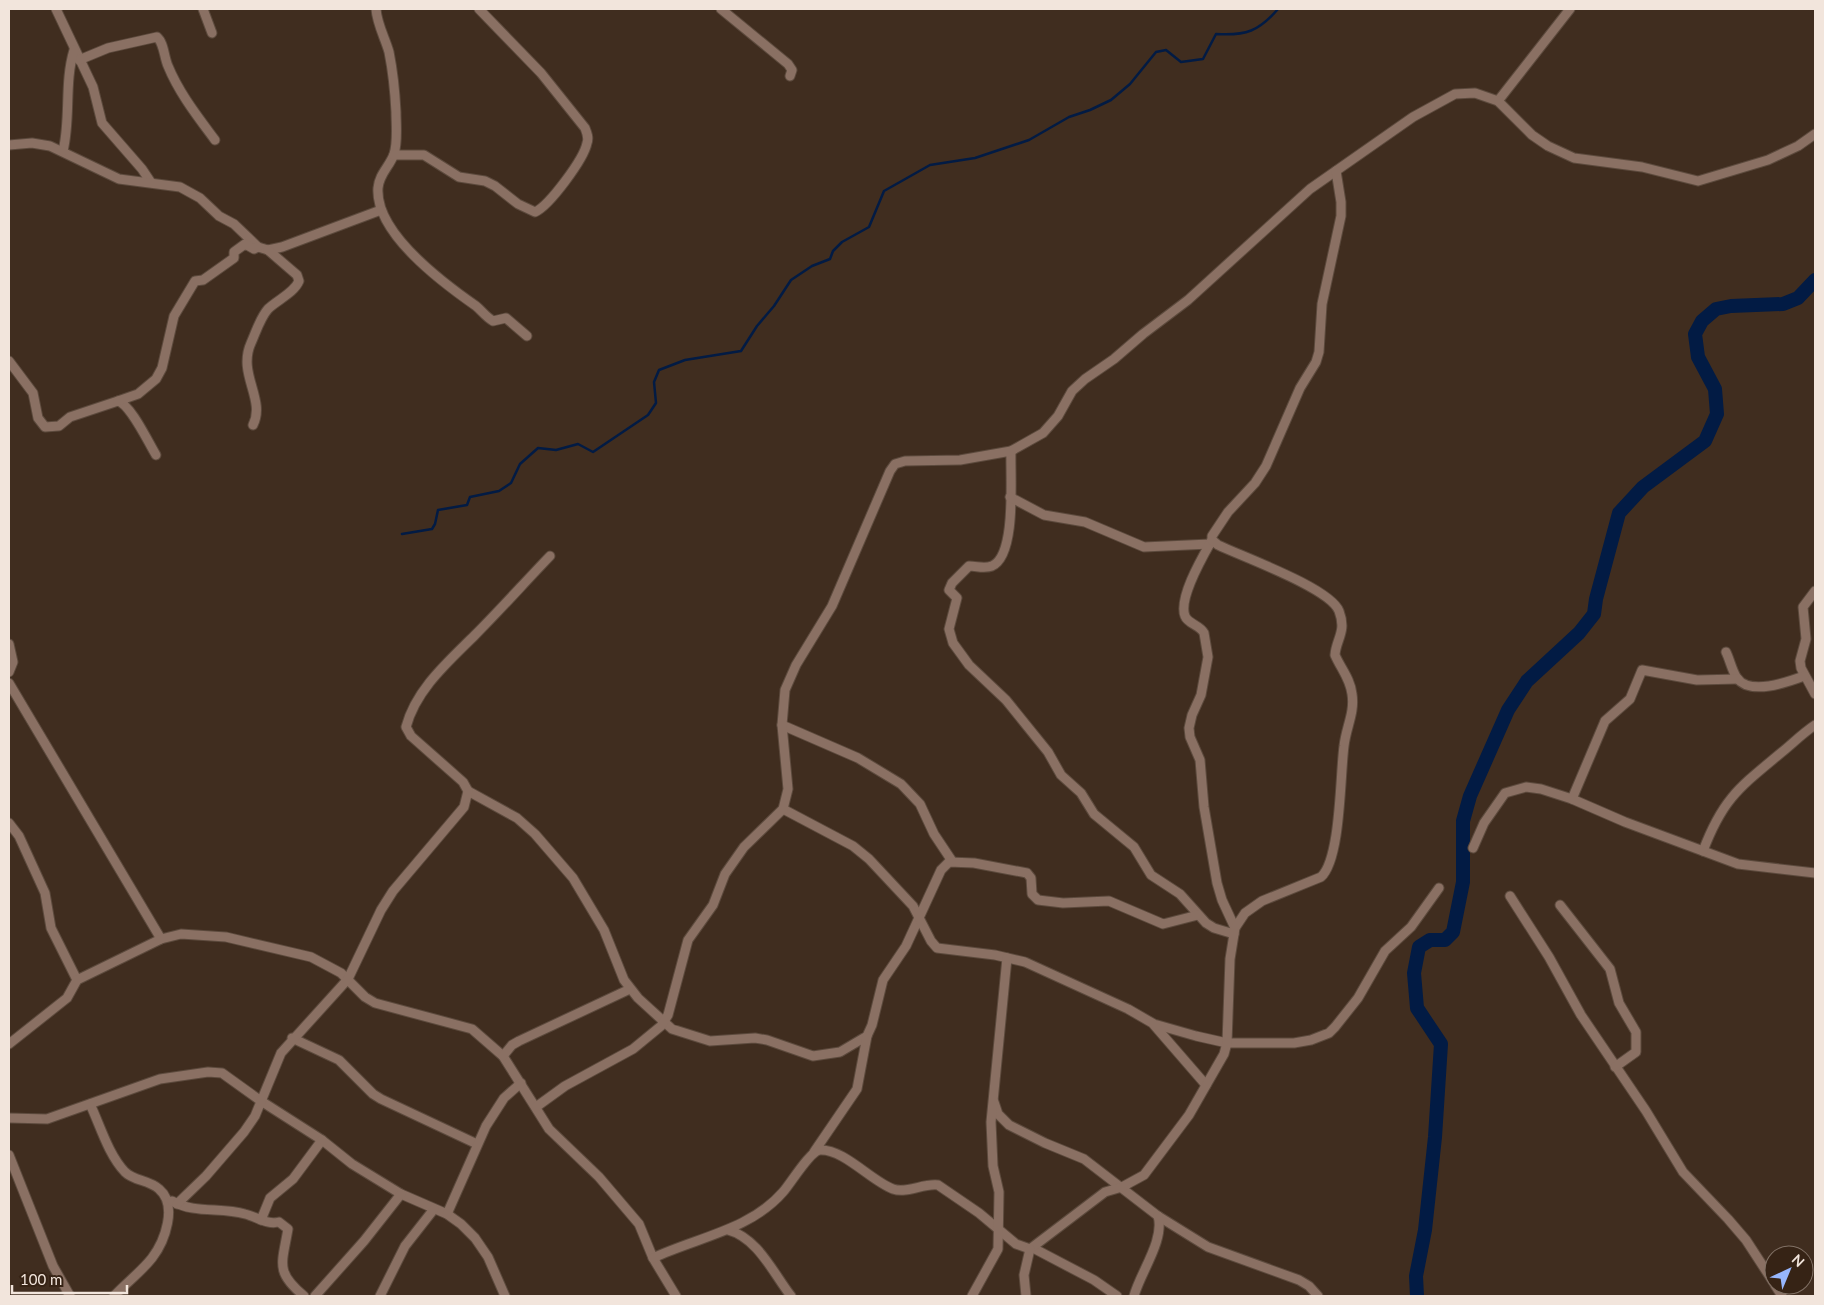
<svg xmlns="http://www.w3.org/2000/svg" width="1824" height="1305" font-family="Lato,sans-serif">
<rect width="100%" height="100%" fill="#402d1f"/>
<g fill="none" stroke-linecap="round" stroke-linejoin="round">
<path stroke="#021b44" stroke-width="2.5" d="M402,534L432,529L435,524L438,510L467,505L470,497L499,491L511,483L520,464L538,448L556,450L578,444L593,452L648,415L656,403L654,382L659,370L685,360L741,351L757,326L774,306L791,280L812,266L830,259L833,251L842,242L869,227L884,191L930,165L975,158L1029,140L1069,117L1090,110L1111,100L1130,84L1156,52L1166,50L1181,62L1203,59L1216,34C1246,36 1259,31 1278,9"/>
<polyline stroke="#021b44" stroke-width="14" points="1417,1296 1416,1276 1425,1230 1435,1137 1441,1044 1417,1008 1414,973 1419,947 1430,940 1445,940 1453,932 1463,882 1463,821 1470,796 1508,710 1527,681 1579,633 1594,614 1596,599 1619,513 1643,487 1705,441 1717,414 1715,389 1698,357 1695,334 1702,321 1716,309 1731,306 1783,304 1798,298 1815,280"/>
<g stroke="#5c4a3d" stroke-width="11">
<g id="minor">
<polyline points="56,9 93,87 102,123 142,169 150,181"/>
<polyline points="203,9 212,33"/>
<path d="M376,9C377,24 385,38 389,52C393,72 395,92 396,112C396,125 398,142 394,154C390,166 379,174 378,188C375,233 443,283 476,306C482,311 486,317 493,321L506,318L527,336"/>
<polyline points="721,9 788,64 792,70 790,76"/>
<path d="M79,60L108,48L157,37C164,43 164,57 168,66C179,93 198,117 215,140"/>
<polyline points="1498,101 1570,9"/>
<polyline points="9,145 32,143 50,146 119,179 180,187 200,198 219,216 234,224 258,247 268,250 282,247 381,210"/>
<path d="M63,151C71,118 64,83 74,50"/>
<path d="M394,155H424L459,177L485,181L495,186L518,204L535,212C549,206 584,159 587,143C589,138 587,133 585,128L541,73L479,9"/>
<path d="M9,361L33,393L38,418L45,427L59,426L70,417L118,401C131,405 148,442 156,455"/>
<polyline points="118,401 138,394 156,379 162,368 174,316 195,281 203,280 234,258 234,252 245,244 254,249 258,247"/>
<path d="M253,425C266,399 237,374 251,343C256,332 260,318 268,309C277,300 294,293 299,281L297,275L268,250"/>
<path d="M1011,451C1010,476 1017,555 992,566C984,569 977,566 969,566L952,583L949,590L957,598L949,629L953,643L969,665L1006,700L1048,752L1061,775L1081,793L1094,814L1134,847L1151,875L1180,894L1206,923L1214,928L1234,934"/>
<polyline points="1010,497 1044,515 1085,522 1144,547 1210,544"/>
<path d="M1212,540C1203,556 1178,598 1185,616C1188,624 1200,625 1204,633L1208,657L1201,695L1192,715L1189,728L1190,737L1200,760L1204,807L1217,883L1222,900L1235,928"/>
<polyline points="1815,591 1803,607 1806,639 1800,661 1801,668 1815,694"/>
<polyline points="9,644 13,662 9,672"/>
<path d="M1726,652C1730,660 1732,671 1737,678C1750,696 1788,682 1804,676"/>
<polyline points="9,683 161,939"/>
<polyline points="782,725 858,758 901,784 920,804 934,834 952,861"/>
<polyline points="468,791 517,818 535,834 573,878 604,930 624,980 638,998 672,1029 710,1041 755,1038 767,1040 813,1056 840,1052 867,1036 872,1025 883,980 906,946 941,870 949,862 974,863 1027,873 1031,878 1032,894 1038,900 1063,903 1109,901 1163,924 1198,915"/>
<polyline points="1572,799 1605,721 1630,699 1642,670 1697,680 1738,679"/>
<polyline points="783,809 853,846 869,859 913,906 931,941 937,948 995,955 1025,962 1128,1009 1154,1024 1196,1036 1227,1043 1294,1043 1311,1040 1329,1033 1335,1027 1358,998 1385,951 1411,927 1439,888"/>
<polyline points="9,823 19,836 45,893 51,928 77,980"/>
<polyline points="1473,848 1484,823 1505,793 1526,787 1541,789 1572,799 1625,822 1738,864 1815,873"/>
<path d="M1703,851C1723,798 1740,787 1782,752C1793,743 1803,733 1815,725"/>
<polyline points="1510,896 1549,957 1581,1015 1646,1111 1683,1172 1728,1219 1746,1240 1774,1283"/>
<polyline points="1560,905 1610,969 1619,1003 1636,1032 1636,1052 1615,1067"/>
<polyline points="1154,1025 1206,1085"/>
<polyline points="292,1038 339,1060 373,1094 381,1099 477,1144"/>
<polyline points="9,1044 67,998 77,980 161,939 181,934 226,937 311,957 341,973 365,997 375,1003 472,1029 503,1056 549,1129 599,1177 639,1224 653,1258 676,1296"/>
<polyline points="503,1056 512,1045 519,1041 630,989"/>
<polyline points="994,1102 998,1114 1009,1125 1045,1143 1084,1159 1158,1216 1208,1247 1299,1280 1309,1286 1318,1296"/>
<path d="M90,1104C100,1125 108,1154 125,1172C134,1181 149,1180 159,1189C178,1205 165,1241 152,1258C141,1272 126,1283 114,1296"/>
<polyline points="536,1107 565,1086 633,1049 661,1026 668,1015 688,940 713,905 725,874 744,847 783,809 788,789 782,725 785,690 796,665 832,606 890,471 895,464 905,461 960,460 1011,451 1043,433 1058,416 1072,391 1085,379 1114,359 1143,334 1188,300 1310,189 1413,117 1455,94 1475,93 1498,101 1532,135 1548,146 1574,158 1642,167 1698,181 1768,160 1798,146 1815,134"/>
<polyline points="9,1118 47,1119 160,1079 208,1072 222,1073 261,1101 322,1140 352,1164 401,1194 447,1214 461,1224 475,1238 488,1257 505,1296"/>
<polyline points="814,1152 857,1089 867,1036"/>
<polyline points="9,1155 53,1266 70,1296"/>
<path d="M172,1201C195,1214 220,1207 245,1214C257,1217 267,1225 279,1222L288,1229C282,1264 275,1272 304,1296"/>
<path d="M177,1204L206,1176L244,1132L255,1116L281,1053L348,979L381,910L393,891L464,807L468,791L463,782L411,736L406,727C416,689 449,661 475,635C500,610 525,582 550,556"/>
<polyline points="447,1214 486,1126 504,1098 521,1083"/>
<polyline points="261,1220 270,1198 293,1179 322,1140"/>
<path d="M728,1230C758,1238 773,1273 791,1296"/>
<polyline points="1033,1248 1094,1280 1117,1296"/>
<path d="M653,1258C698,1237 750,1230 783,1192C791,1183 810,1151 820,1150C844,1149 871,1181 893,1189C907,1194 923,1183 938,1185L979,1213L1016,1244L1030,1249L1105,1192L1122,1187L1144,1175L1189,1115L1224,1054L1227,1043L1230,959L1235,928L1245,913L1262,901L1321,877C1341,859 1340,775 1344,746C1346,727 1355,713 1352,694C1350,678 1341,669 1335,655C1336,639 1347,632 1339,611C1330,588 1243,557 1218,545L1212,540V536L1228,512L1255,483L1266,466L1300,388L1316,362L1319,352L1322,304L1341,216V202L1336,171"/>
<polyline points="1775,1285 1782,1296"/>
<polyline points="315,1296 364,1241 401,1194"/>
<polyline points="380,1296 405,1246 434,1209"/>
<polyline points="972,1296 998,1249 999,1192 993,1166 991,1122 1007,958"/>
<polyline points="1026,1296 1024,1275 1030,1249"/>
<path d="M1134,1296C1140,1273 1165,1240 1158,1216"/>
</g>
</g>
<use href="#minor" stroke="#8a7063" stroke-width="9"/>
</g>
<rect width="1824" height="1305" fill="none" stroke="#f2e5dc" stroke-width="20"/>
<g transform="translate(1789 1270) rotate(44)"><circle r="24" fill="#362315" stroke="#817165"/>
<path d="M0-4L9 19L0 12L-9 19Z" fill="#97b6fd"/>
<text y="-8" font-size="14" font-weight="bold" text-anchor="middle" fill="#f2e5dc">N</text>
</g>
<path d="M12 1285v8h115v-8" fill="none" stroke="#f2e5dc" stroke-width="2.5"/>
<text x="20" y="1285" font-size="15" fill="#f2e5dc" stroke="#362315" stroke-width="4" paint-order="stroke">100 m</text>
</svg>
